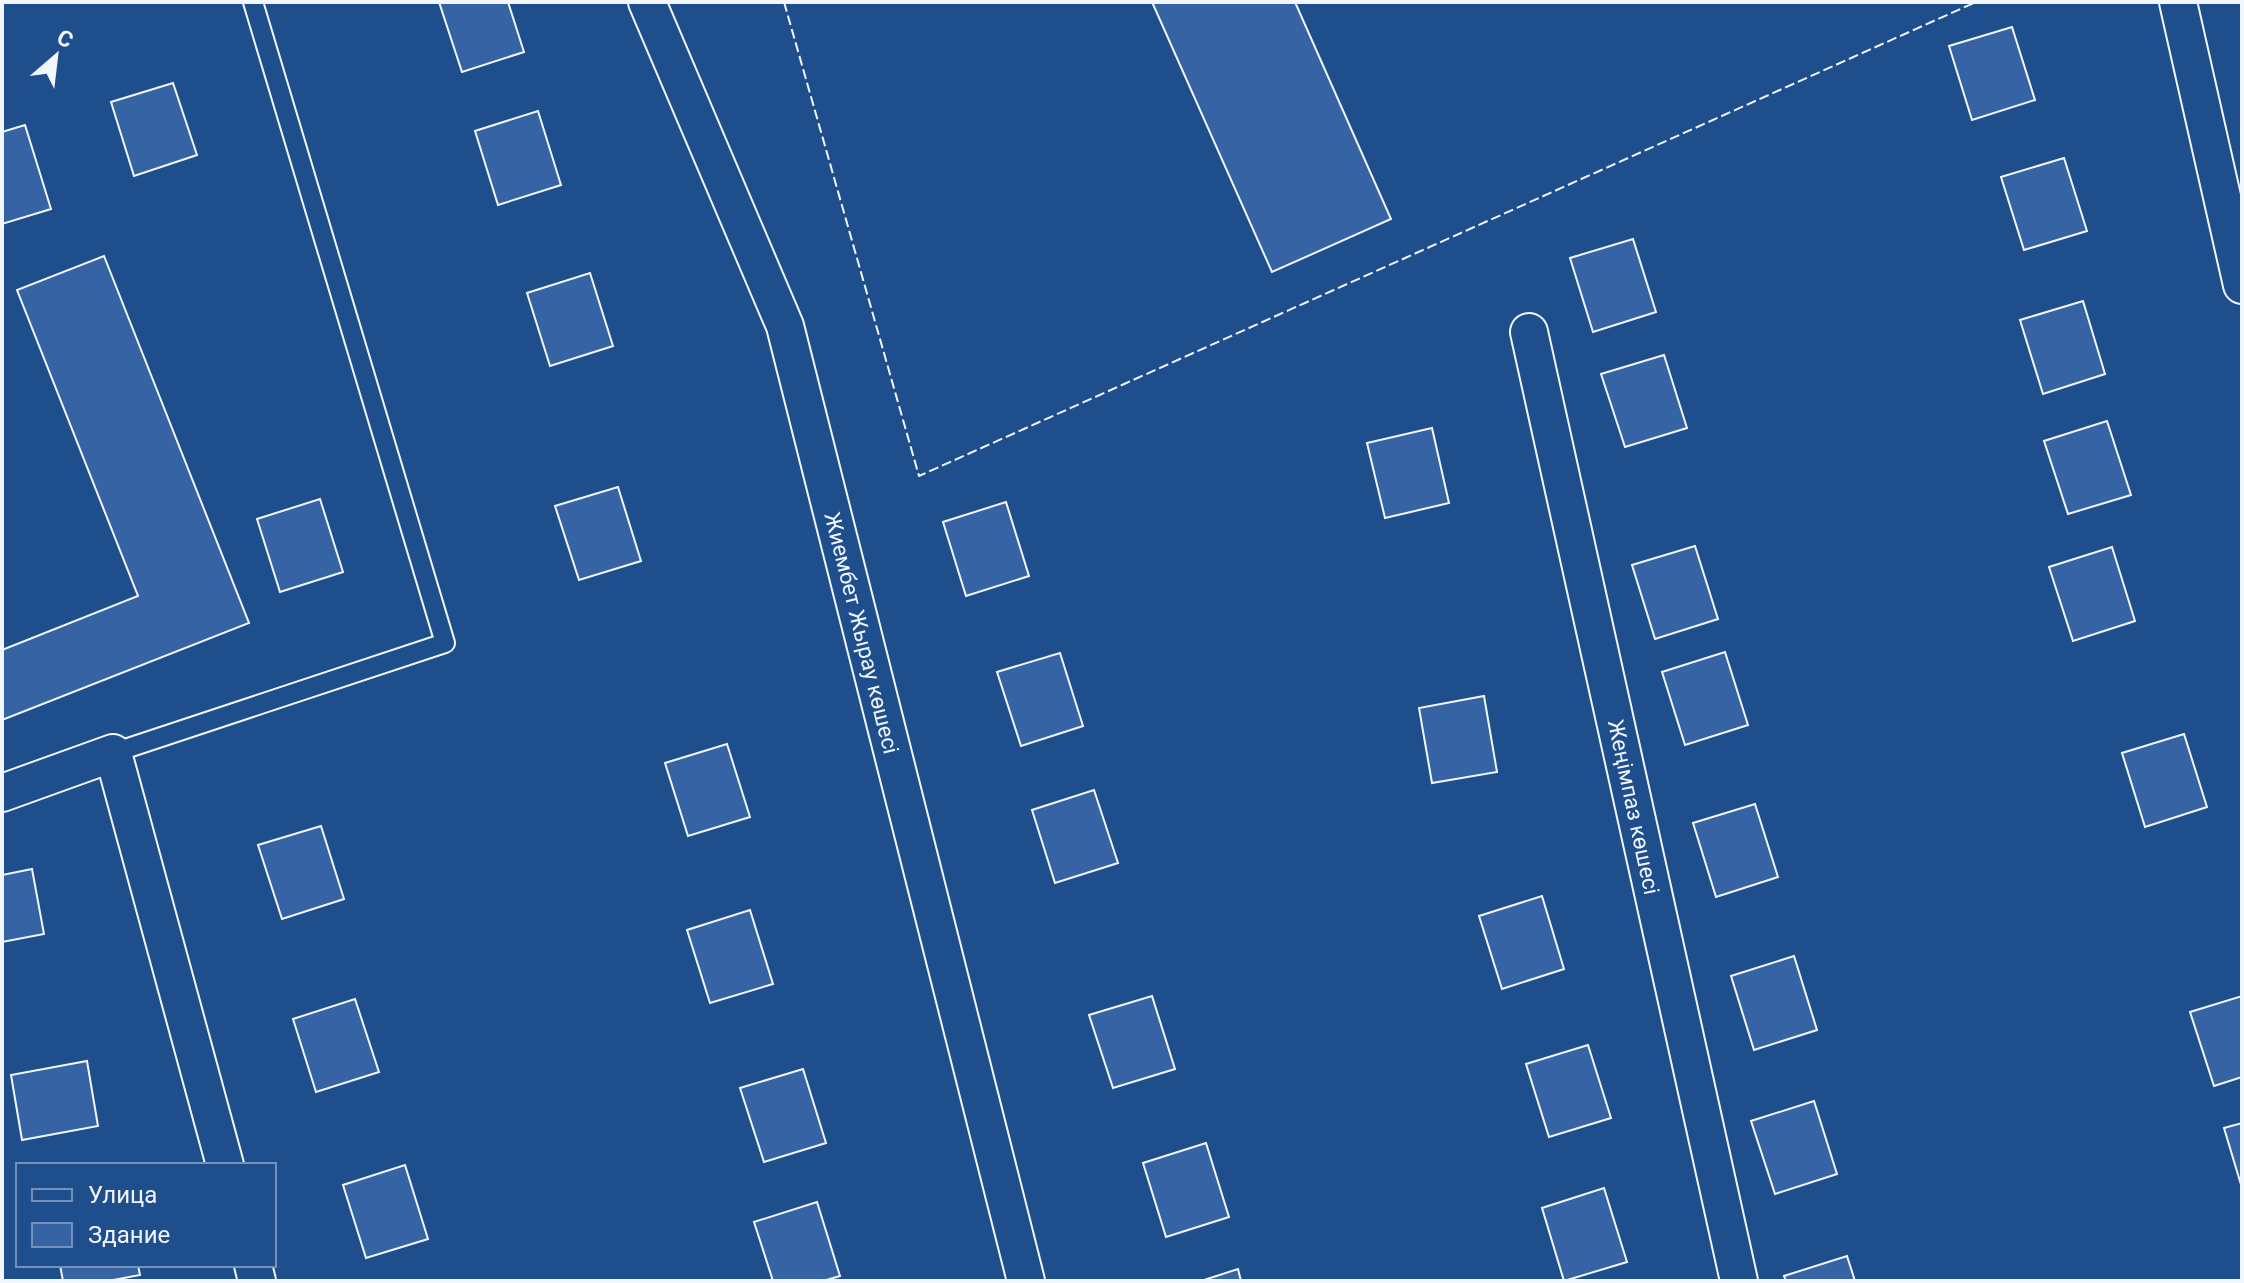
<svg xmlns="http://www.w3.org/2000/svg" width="2244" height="1283" font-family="Roboto,sans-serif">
<rect width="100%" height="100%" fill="#1f4e8c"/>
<g fill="#3563a3" stroke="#f2f6ff" stroke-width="2">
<polygon points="439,2 508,2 524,52 462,72"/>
<polygon points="1152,2 1295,2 1391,219 1272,272"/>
<polygon points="2012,27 2035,100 1972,120 1949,46"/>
<polygon points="173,83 197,155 134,176 111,102"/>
<polygon points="538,111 561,185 498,205 475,131"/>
<polygon points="25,125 51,209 2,224 2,132"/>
<polygon points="2064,158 2087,231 2024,250 2001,177"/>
<polygon points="1633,239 1656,312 1593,332 1570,258"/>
<polygon points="104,256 249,623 2,720 2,650 138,596 17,290"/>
<polygon points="590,273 613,346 550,366 527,293"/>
<polygon points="2083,301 2105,374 2043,394 2020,320"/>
<polygon points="1664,355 1687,428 1625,447 1601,374"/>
<polygon points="2107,421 2131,495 2068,514 2044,441"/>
<polygon points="1432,428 1449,503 1385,518 1367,443"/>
<polygon points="618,487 641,561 579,580 555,506"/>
<polygon points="320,499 343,572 280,592 257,519"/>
<polygon points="1006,502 1029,576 966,596 943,522"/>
<polygon points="1695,546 1718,619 1655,639 1632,565"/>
<polygon points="2112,547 2135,621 2073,641 2049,567"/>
<polygon points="1725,652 1748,725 1685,745 1662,672"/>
<polygon points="1060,653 1083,726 1021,746 997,672"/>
<polygon points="1484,696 1497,772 1432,783 1419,708"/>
<polygon points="2184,734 2207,807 2145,827 2122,753"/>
<polygon points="727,744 750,817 688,836 665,763"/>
<polygon points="1094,790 1118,863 1055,883 1032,810"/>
<polygon points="1755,804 1778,877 1716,897 1693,823"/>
<polygon points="321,826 344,899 282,919 258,845"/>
<polygon points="32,869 44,934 2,942 2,875"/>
<polygon points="1542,896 1564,969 1502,989 1479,916"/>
<polygon points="750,910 773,984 710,1003 687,930"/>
<polygon points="1794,956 1817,1030 1754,1050 1731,976"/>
<polygon points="1152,996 1175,1069 1113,1088 1089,1015"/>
<polygon points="2242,996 2242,1077 2214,1086 2190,1012"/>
<polygon points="355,999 379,1072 316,1092 293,1019"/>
<polygon points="1588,1045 1611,1118 1549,1137 1526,1064"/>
<polygon points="87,1061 98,1126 22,1140 11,1075"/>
<polygon points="803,1069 826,1143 764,1162 740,1088"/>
<polygon points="1814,1101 1837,1174 1775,1194 1751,1121"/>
<polygon points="2242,1123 2242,1188 2224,1128"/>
<polygon points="1206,1143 1229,1217 1166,1237 1143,1163"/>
<polygon points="405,1165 428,1239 366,1258 343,1185"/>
<polygon points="1604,1188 1627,1262 1564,1281 1542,1208"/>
<polygon points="817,1202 840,1276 823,1281 773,1281 754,1222"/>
<polygon points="1847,1256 1855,1281 1786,1281 1784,1276"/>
<polygon points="60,1265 138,1265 140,1275 108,1281 63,1281"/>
<polygon points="1238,1269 1241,1281 1201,1281"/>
</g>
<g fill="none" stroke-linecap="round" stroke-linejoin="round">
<g stroke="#f2f6ff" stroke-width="22">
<polyline id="lane" points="113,753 445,643 253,2"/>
</g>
<g stroke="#f2f6ff" stroke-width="40">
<g id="street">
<polyline points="647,2 785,326 1026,1281"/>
<polyline points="2178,2 2242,285"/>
<polyline points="1529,332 1739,1281"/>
<polyline points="2,793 113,753 225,1165"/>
<polyline points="253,1265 257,1281"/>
</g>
</g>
<use href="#lane" stroke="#1f4e8c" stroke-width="18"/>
<use href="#street" stroke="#1f4e8c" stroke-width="36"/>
<polyline stroke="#f2f6ff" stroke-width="2" stroke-dasharray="10 4" stroke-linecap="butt" points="784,2 919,476 1976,2"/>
</g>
<g text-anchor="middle" stroke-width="6" stroke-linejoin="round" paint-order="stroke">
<g font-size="22" fill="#f2f6ff" stroke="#1f4e8c">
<text transform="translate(862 633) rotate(76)" y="8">Жиембет Жырау көшесі</text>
<text transform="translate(1634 807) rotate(78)" y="8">Жеңімпаз көшесі</text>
</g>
</g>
<rect width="2244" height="1283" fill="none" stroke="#f2f6ff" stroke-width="8"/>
<rect x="16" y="1163" width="260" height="104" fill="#1f4e8c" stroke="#7391ba" stroke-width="2"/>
<rect x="32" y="1189" width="40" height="12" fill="#1f4e8c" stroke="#7391ba" stroke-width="2"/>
<text x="88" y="1203" font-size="24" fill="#f2f6ff">Улица</text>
<rect x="32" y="1223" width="40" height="24" fill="#3563a3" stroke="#7391ba" stroke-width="2"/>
<text x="88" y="1243" font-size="24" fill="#f2f6ff">Здание</text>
<g transform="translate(56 56) rotate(28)" stroke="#1f4e8c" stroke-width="6" paint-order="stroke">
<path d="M0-6L14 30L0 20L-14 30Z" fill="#f2f6ff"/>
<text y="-12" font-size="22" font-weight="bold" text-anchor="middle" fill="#f2f6ff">С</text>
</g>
</svg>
